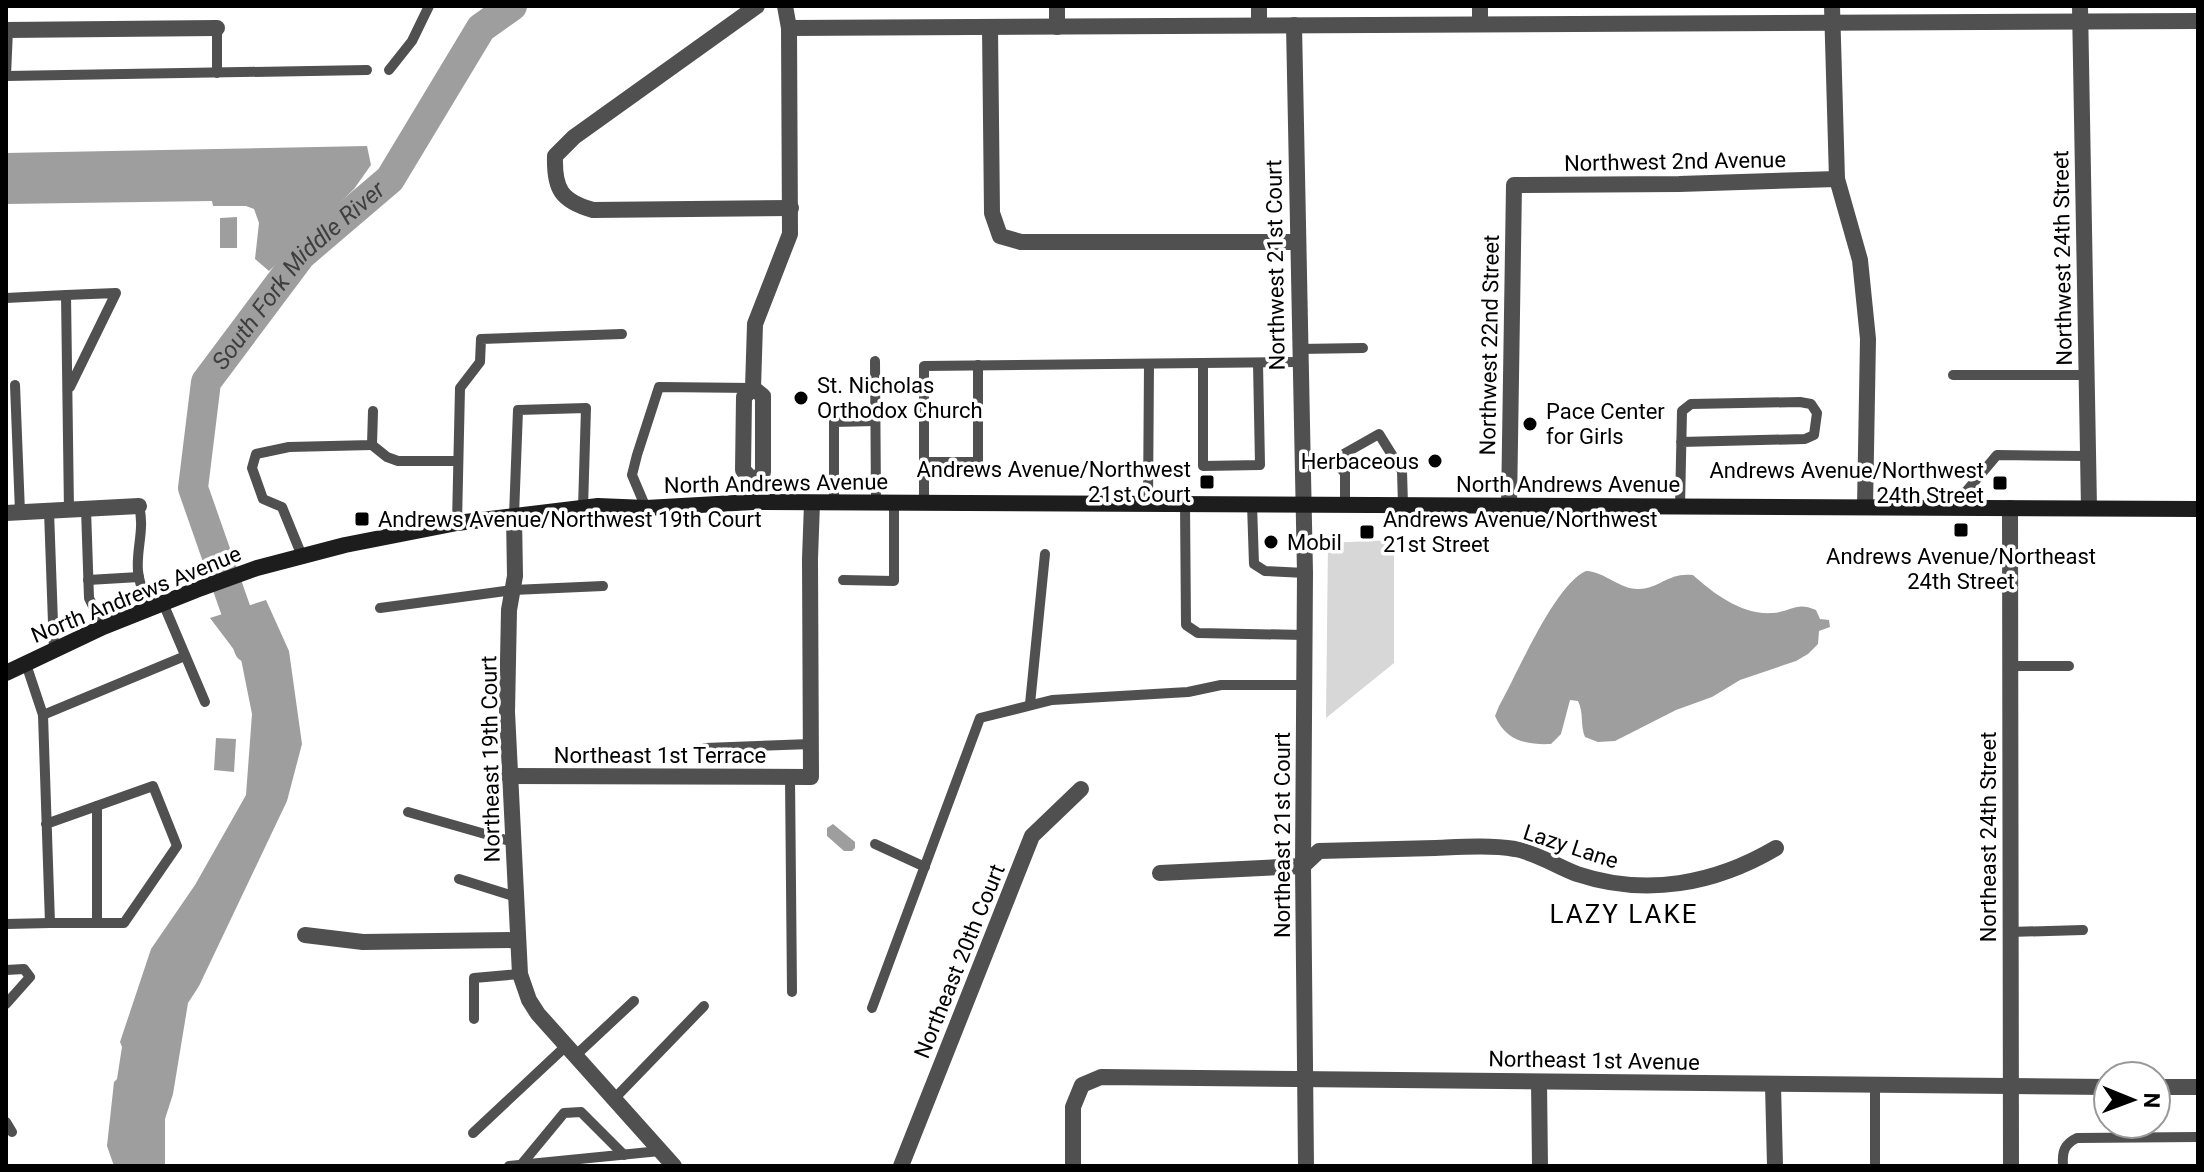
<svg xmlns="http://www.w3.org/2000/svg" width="2204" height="1172" font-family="Roboto,sans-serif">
<rect width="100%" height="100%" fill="#fff"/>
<polygon fill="#d7d7d7" points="1394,540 1394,663 1326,718 1328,543"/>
<g fill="#9e9e9e">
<polygon points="367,146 371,165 354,189 269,271 255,259 259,223 254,209 246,206 213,206 212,201 6,204 6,153"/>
<polygon points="237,217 237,248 220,248 220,218"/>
<path d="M1586,571C1606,572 1620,590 1639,589C1660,588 1669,572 1693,575C1714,594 1742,615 1772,613C1791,612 1796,601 1816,610L1820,619L1829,620L1830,627L1819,631L1818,644L1808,654L1796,661L1740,680L1712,697L1676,710L1615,741L1598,742L1585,737C1580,725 1584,713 1578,701L1570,700L1561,734L1551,744C1526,745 1506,741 1495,716L1499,706C1517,675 1554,585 1586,571Z"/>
<polygon points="266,600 289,651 302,744 287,801 199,986 188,1003 173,1094 165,1119 165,1166 114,1166 107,1146 114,1082 117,1079 122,1047 120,1042 151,949 195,885 246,795 252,714 241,659 210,618"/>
<polygon points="216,738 236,739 234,772 214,770"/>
<polygon points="833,824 855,842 855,848 852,851 844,851 827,836 827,828"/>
</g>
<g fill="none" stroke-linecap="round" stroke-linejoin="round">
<path stroke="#9e9e9e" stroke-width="30" id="s1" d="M249,648L193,488L206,382L301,255L390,179L481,28L512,6"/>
<g stroke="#505050" stroke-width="10">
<polyline points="217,28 217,73"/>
<polyline points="389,70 412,41 429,6"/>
<polyline points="6,75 8,30"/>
<polyline points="6,76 367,70"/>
<polyline points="66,295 116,293 70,387"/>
<polyline points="6,298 66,295 69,510"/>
<polyline points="1299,349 1363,348"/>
<polyline points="875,361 876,503"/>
<polyline points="1203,363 1203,466 1260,465 1258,363"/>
<polyline points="1953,375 2086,375"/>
<polyline points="15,385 20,512"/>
<polyline points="372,445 387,457 398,461 458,461"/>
<polyline points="1302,460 1333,460 1379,434 1402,471 1403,505"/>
<polyline points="1333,460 1345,473 1345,505"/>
<polyline points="924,462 978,462 978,365"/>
<polyline points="834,503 834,422 875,421"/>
<polyline points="924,503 924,366 1299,362"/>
<polyline points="1148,504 1149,364"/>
<polyline points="1185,504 1186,625 1198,633 1304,635"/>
<polyline points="1252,504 1254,564 1265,571 1305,573"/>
<path d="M139,506C145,529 136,549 138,571C139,585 145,596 150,609"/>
<polyline points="1680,507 1682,411 1691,404 1800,402 1811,404 1817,413 1814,435 1805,439 1681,442"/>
<polyline points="1953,507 1997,455 2088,456"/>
<polyline points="646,508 632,475 637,455 659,387 753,388"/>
<polyline points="86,509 89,598 103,627"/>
<polyline points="49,511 54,651"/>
<polyline points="514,516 518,410 586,408 583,508"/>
<polyline points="457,523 460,388 480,362 481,339 622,334"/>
<polyline points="302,556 282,507 263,499 252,468 256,454 289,447 372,445 373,411"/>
<polyline points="88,580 139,577"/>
<polyline points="843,580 894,581 894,503"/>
<polyline points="163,603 205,702"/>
<polyline points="380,608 513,590 603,586"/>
<polyline points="26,664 43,715 50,923 124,923 177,846 153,786 46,824"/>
<polyline points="2010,666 2069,666"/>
<polyline points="1030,704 1045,554"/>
<polyline points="43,715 185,656"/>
<polyline points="705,748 811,744"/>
<polyline points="790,777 792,992"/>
<polyline points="97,806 97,923"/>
<polyline points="408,812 513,842"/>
<polyline points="875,844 925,867"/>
<polyline points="459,879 516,897"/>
<polyline points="6,924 50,923"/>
<polyline points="2010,932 2083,930"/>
<polyline points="6,970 24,969 30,977 6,1004"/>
<polyline points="872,1008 980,718 1052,700 1188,692 1221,685 1306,685"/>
<polyline points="474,1019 474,978 520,974"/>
<polyline points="575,1056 634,1001"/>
<polyline points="1875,1085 1875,1166"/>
<polyline points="614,1099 704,1006"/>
<polyline points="6,1122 12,1132"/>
<polyline points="473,1133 566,1046"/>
<polyline points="521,1165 564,1113 581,1112 624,1155"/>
<polyline points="509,1166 660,1151"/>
<path d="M2063,1166C2062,1152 2064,1144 2077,1138L2198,1137"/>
</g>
<g stroke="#505050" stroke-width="16">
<path d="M757,6L574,137L555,156C554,189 561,201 593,210L791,208"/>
<polyline points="1057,6 1057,27"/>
<polyline points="1832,6 1837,179 1860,260 1868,339 1865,507"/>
<polyline points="2080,6 2089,508"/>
<polyline points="1480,24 1480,6"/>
<polyline points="1259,25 1259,6"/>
<polyline points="1294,25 1305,573 1303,866 1306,1166"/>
<polyline points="789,28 2198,21"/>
<polyline points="990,28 992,213 1000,236 1021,242 1296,242"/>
<polyline points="6,30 217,28"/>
<polyline points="753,388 763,396 763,472 754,482"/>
<polyline points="753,502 754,482 743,470 744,397 753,388 755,324 790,234 789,28 785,6"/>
<polyline points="1509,506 1514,185 1679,184 1837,179"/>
<polyline points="2010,508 2011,1166"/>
<polyline points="6,513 139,506"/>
<polyline points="514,516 515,576 509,610 507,712 520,974 529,1000 538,1014 674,1166"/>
<polyline points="509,776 811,777 810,559 812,503"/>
<path d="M1160,873L1303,866L1319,851C1357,850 1396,849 1435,848C1461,847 1489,845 1515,849C1537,853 1556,866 1577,874C1646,897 1715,884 1776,848"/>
<polyline points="305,935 363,942 518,940"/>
<polyline points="1539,1082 1540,1166"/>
<polyline points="1773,1085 1775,1166"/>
<polyline points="2156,1087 2198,1087"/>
<polyline points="901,1166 1032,836 1081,789"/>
<polyline points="1073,1166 1073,1107 1082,1085 1101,1077 2108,1087"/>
</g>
<polyline stroke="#1d1d1d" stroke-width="16" points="6,673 103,627 196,590 257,568 345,545 457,523 598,506 646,508 753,502 2198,509"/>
</g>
<g fill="#000" stroke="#fff" stroke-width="3">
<circle cx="801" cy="398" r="8"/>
<circle cx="1530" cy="424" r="8"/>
<circle cx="1435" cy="461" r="8"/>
<rect x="1199" y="474" width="16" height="16" rx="4"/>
<rect x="1992" y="475" width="16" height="16" rx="4"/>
<rect x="354" y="511" width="16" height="16" rx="4"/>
<rect x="1953" y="522" width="16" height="16" rx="4"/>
<rect x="1359" y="524" width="16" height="16" rx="4"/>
<circle cx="1271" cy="542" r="8"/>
</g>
<g text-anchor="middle" stroke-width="7" stroke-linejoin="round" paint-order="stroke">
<g font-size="22" fill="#000" stroke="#fff">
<text transform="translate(1675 161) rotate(-1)" y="8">Northwest 2nd Avenue</text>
<text transform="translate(2062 258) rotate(-91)" y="8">Northwest 24th Street</text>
<text transform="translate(1275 265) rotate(-91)" y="8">Northwest 21st Court</text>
<text transform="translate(1489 345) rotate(-89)" y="8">Northwest 22nd Street</text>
<text transform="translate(776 483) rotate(-1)" y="8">North Andrews Avenue</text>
<text x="1568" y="492">North Andrews Avenue</text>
<text transform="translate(136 594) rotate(-22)" y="8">North Andrews Avenue</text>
<text x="660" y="763">Northeast 1st Terrace</text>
<text transform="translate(490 759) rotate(-91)" y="8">Northeast 19th Court</text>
<text transform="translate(1282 835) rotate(-90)" y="8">Northeast 21st Court</text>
<text transform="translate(1988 837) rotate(-90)" y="8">Northeast 24th Street</text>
<text transform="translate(1571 846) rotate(18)" y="8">Lazy Lane</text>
<text transform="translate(959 961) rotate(-68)" y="8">Northeast 20th Court</text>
<text transform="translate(1594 1060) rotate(1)" y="8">Northeast 1st Avenue</text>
</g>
<g font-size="22" fill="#000" stroke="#fff" text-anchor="start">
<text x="817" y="393">St. Nicholas<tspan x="817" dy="25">Orthodox Church</tspan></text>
<text x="1546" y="419">Pace Center<tspan x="1546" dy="25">for Girls</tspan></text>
<text x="1419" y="469" text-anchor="end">Herbaceous</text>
<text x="1191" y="477" text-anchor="end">Andrews Avenue/Northwest<tspan x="1191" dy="25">21st Court</tspan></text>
<text x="1984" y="478" text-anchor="end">Andrews Avenue/Northwest<tspan x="1984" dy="25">24th Street</tspan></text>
<text x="378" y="527">Andrews Avenue/Northwest 19th Court</text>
<text x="1383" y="527">Andrews Avenue/Northwest<tspan x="1383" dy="25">21st Street</tspan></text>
<text x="1287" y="550">Mobil</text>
<text x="1961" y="564" text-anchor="middle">Andrews Avenue/Northeast<tspan x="1961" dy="25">24th Street</tspan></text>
</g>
<g font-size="24" font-style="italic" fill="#3f3f3f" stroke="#fff">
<text dy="8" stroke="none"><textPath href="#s1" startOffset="418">South Fork Middle River</textPath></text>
</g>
<g font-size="26" letter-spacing="2" fill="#000" stroke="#fff">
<text x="1624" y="923">LAZY LAKE</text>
</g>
</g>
<rect width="2204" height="1172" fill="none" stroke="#000000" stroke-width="16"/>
<g transform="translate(2132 1100) rotate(91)"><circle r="38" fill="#ffffff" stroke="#999999" stroke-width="2"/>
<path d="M0-6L14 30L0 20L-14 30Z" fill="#000000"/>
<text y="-12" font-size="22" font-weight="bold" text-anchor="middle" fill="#000000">N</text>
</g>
</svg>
